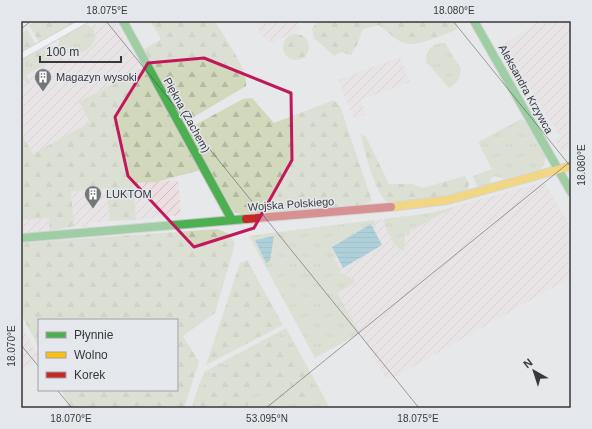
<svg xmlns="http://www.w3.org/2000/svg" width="592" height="429" font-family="Arial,sans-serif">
<defs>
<pattern id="industrial-furrows" width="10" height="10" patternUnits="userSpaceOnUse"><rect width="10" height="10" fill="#ecdee1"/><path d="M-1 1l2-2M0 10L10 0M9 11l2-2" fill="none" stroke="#cbbfc2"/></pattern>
<pattern id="grass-tufts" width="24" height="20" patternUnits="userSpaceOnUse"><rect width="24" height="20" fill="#d1d8bb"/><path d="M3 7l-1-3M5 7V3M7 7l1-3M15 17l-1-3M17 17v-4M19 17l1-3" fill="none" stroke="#b4baa2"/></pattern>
<pattern id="forest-firs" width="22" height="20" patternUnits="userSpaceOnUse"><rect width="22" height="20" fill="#d1d8bb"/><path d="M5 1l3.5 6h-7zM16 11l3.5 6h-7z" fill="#b4baa2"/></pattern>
<pattern id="water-rules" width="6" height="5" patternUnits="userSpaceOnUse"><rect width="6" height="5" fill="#69b4c8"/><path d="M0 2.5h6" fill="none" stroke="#5793a4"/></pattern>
</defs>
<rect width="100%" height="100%" fill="#e6e8ea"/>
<g fill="url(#industrial-furrows)">
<polygon points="101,21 114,21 141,67 80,102 91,122 33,154 21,133 21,66"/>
<polygon points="255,21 296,21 301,29 272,43 258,34 260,29"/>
<polygon points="532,21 571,21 571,147 562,152 555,141 559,138 559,136 523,76 513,82 505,67 511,63 500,46 534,26"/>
<polygon points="400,57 410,82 361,100 366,115 354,119 338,80"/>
<polygon points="178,180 181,215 136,220 133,183"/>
<polygon points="544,182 571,228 571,283 566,280 397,376 386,379 335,289 292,315 249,236 431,213"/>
<polygon points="107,188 110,221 89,223 88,227 74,226 71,192"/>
<polygon points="49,218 50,231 21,233 21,220"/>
<polygon points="21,325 39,357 39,360 21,370"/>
</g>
<g fill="url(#grass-tufts)">
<path d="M88,25L93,29L96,37C92,53 69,59 58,46C58,34 78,24 88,25Z"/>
<path d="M440,43H445L461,69C460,78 457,84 449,88L426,62C427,51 429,46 440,43Z"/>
<polygon points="46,45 50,45 54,48 53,57 46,64 26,75 30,83 27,85 21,75 21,59"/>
<polygon points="521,119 528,122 546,156 544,166 538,170 504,179 495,176 490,178 491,183 481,187 477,186 473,176 492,169 478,142"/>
<path d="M454,207L413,230L411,229L409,236L405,235L404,251C394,249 385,228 384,219L431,213Z"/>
<polygon points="375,220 375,231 372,224 332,247 337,257 334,259 341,271 339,272 354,279 354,283 337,293 360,333 315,358 249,236"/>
<polygon points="286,328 330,408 191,408 204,372"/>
</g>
<g fill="url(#forest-firs)">
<polygon points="36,21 77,21 39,42 29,25"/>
<path d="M150,21H215C223,35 249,71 246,86L192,118L182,120L178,116L144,49L160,40V37Z"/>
<path d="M317,21H456L457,29C448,34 419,45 408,44C397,42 388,32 379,25L363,29L357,45L351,55L341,52L334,56L314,38L312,29Z"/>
<polygon points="27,29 36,45 21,53 21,33"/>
<circle cx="296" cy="47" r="13"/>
<polygon points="43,46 46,50 44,54 21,67 21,58"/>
<polygon points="143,67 201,170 156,182 133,183 136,220 110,221 106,188 71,192 74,226 50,231 49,218 21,220 21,133 33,154 90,122 79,102"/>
<polygon points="252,98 274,123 334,100 340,106 372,201 363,205 241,214 234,212 189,134 195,125 243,99"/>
<path d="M361,134L366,137L389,184H413L422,188L465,176L469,183L468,190C452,194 399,208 387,202C377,197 362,146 361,134Z"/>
<polygon points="217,229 230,234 235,244 215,313 183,336 199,362 184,408 64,408 68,403 61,390 177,390 177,320 39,320 39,348 21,314 21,243"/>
<polygon points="247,260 283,325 206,365 240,263"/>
<polygon points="286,335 315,389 314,399 298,398 294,387 281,377 273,387 256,387 247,408 195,408 207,377 265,341"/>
</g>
<g fill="url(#water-rules)">
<polygon points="371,224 382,245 343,268 332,247"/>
<polygon points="274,236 270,261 266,263 255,240"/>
</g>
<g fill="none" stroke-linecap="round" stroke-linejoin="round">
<g stroke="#c1c2c4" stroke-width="8">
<polyline id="street" points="21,56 84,21"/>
</g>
<g stroke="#c1c2c4" stroke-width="10">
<g id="fast">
<polyline points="123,21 232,220"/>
<polyline points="474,21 571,192"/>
<polyline points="21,238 246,219"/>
</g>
</g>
<g stroke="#c1c2c4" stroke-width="10">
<polyline id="slow" points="391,207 448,200 571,166"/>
</g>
<g stroke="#c1c2c4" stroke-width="10">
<polyline id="jam" points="246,219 391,207"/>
</g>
<use href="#street" stroke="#fbfcfc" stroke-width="5.5"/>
<use href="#fast" stroke="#4caf50" stroke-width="8"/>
<use href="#slow" stroke="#ffc107" stroke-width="8"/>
<use href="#jam" stroke="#c62828" stroke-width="8"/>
</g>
<path d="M0 0H592V429H0ZM204,58L291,93L292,160L254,228L194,247L128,176L115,117L148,63Z" fill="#e6e8ea" fill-opacity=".55" fill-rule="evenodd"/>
<path fill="none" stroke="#c2185b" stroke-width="3" stroke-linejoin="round" d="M204,58L291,93L292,160L254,228L194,247L128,176L115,117L148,63Z"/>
<path fill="none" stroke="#38393b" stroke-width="1" stroke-opacity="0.45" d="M106,21L419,408M453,21L571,167M21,29L31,21M21,345L39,367M57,390L72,408M266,408L571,161"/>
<defs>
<g id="building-pin" transform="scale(0.9)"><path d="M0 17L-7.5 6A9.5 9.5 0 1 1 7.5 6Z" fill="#757678" stroke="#e4e7ec"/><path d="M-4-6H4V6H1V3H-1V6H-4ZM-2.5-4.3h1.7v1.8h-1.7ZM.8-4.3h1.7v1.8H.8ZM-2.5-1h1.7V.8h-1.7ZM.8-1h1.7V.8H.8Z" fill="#fff"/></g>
</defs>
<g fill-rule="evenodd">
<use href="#building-pin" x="43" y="77"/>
<use href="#building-pin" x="93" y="194"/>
</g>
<g text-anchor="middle" stroke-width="3" stroke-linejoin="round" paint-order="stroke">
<g font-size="11" fill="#38393b" stroke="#e4e7ec" text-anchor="start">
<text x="56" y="81">Magazyn wysoki</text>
<text x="106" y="198">LUKTOM</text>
</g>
<g font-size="11" fill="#38393b" stroke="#e4e7ec">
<text transform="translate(526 89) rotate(61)" y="4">Aleksandra Krzywca</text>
<text transform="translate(187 115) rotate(61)" y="4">Piękna (Zachem)</text>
<text transform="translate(291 204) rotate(-4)" y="4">Wojska Polskiego</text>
</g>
</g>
<rect width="592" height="429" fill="none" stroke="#e4e7ec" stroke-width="44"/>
<rect x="38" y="319" width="140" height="72" fill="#e4e7ec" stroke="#9fa1a5"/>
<rect x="46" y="332" width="20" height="6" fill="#4caf50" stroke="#9fa1a5"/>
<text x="74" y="339" font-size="12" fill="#38393b">Płynnie</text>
<rect x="46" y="352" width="20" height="6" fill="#ffc107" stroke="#9fa1a5"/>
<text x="74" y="359" font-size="12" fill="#38393b">Wolno</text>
<rect x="46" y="372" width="20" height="6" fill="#c62828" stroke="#9fa1a5"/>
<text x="74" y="379" font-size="12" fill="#38393b">Korek</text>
<g transform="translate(534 371) rotate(321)" stroke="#e4e7ec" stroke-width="3" paint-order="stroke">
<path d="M0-3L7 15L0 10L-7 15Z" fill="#38393b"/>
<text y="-6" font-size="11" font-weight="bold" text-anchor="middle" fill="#38393b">N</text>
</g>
<path d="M40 56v6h81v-6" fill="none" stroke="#38393b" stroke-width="2"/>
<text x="46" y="56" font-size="12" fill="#38393b" stroke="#e4e7ec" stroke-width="3" paint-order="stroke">100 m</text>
<rect x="22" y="22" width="548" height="385" fill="none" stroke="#38393b" stroke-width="1.5"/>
<g font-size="10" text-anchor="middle" fill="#38393b">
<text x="107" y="14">18.075°E</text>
<text x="454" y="14">18.080°E</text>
<text transform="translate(581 165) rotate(-90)" y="4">18.080°E</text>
<text transform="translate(11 346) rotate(-90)" y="4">18.070°E</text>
<text x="71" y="422">18.070°E</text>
<text x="267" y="422">53.095°N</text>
<text x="418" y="422">18.075°E</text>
</g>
</svg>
